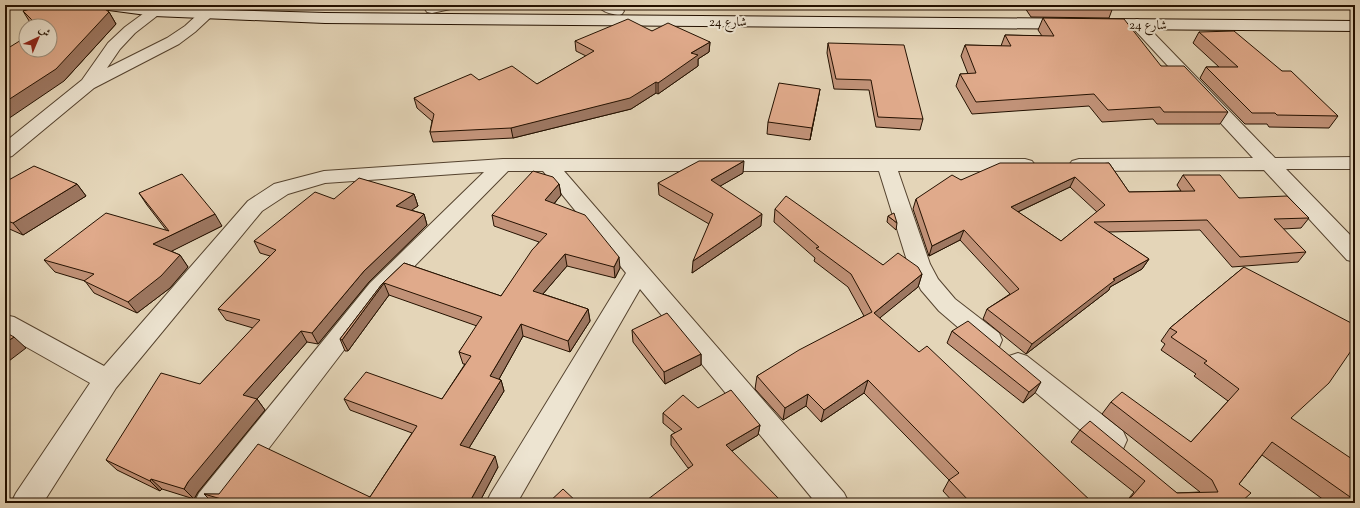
<svg xmlns="http://www.w3.org/2000/svg" width="1360" height="508" font-family="'Sorts Mill Goudy',Amiri,serif">
<rect width="100%" height="100%" fill="#e4d5b8"/>
<filter id="stains"><feTurbulence type="fractalNoise" baseFrequency=".005" numOctaves="4"/><feColorMatrix values="0 0 0 0 .2 0 0 0 0 .09 0 0 0 0 .02 0 0 0 .5 -.17"/></filter>
<radialGradient id="worn" r=".72"><stop offset=".6" stop-color="#630" stop-opacity="0"/><stop offset="1" stop-color="#630" stop-opacity=".3"/></radialGradient>
<g fill="none" stroke-linecap="round" stroke-linejoin="round">
<g stroke="#54422e" stroke-width="2">
<g id="street">
<polygon points="155,5 171,5 135,33 120,49 107,68 167,38 185,26 208,5 224,5 195,32 179,44 94,88 12,156 5,158 5,142 82,80 108,43 125,27"/>
<polygon points="430,5 457,5 455,8 432,13 427,12 425,9 427,6"/>
<path d="M597,5C606,5 618,2 624,11L622,14C614,16 602,12 597,5Z"/>
<polygon points="1137,19 1142,21 1275,158 1355,157 1355,169 1286,169 1355,240 1355,262 1347,260 1264,170 1079,171 1072,169 1069,165 1072,161 1079,159 1253,158 1132,27 1129,24 1132,21"/>
<polygon points="503,159 1025,159 1032,161 1035,165 1032,169 1025,171 898,171 930,264 938,279 955,299 999,333 1002,340 999,347 990,350 981,347 939,311 921,290 908,264 879,171 564,171 844,493 849,503 816,503 640,289 517,503 486,503 491,493 626,273 543,171 508,171 386,295 227,503 194,503 199,493 370,283 484,172 325,183 288,194 262,211 116,388 43,503 11,503 16,493 90,383 5,335 5,315 14,317 104,366 248,201 274,184 324,171"/>
<polygon points="1018,353 1027,356 1123,431 1127,440 1123,449 1113,452 1103,449 1009,370 1005,363 1009,356"/>
</g>
</g>
<g stroke="#241100" stroke-width="2">
<polygon id="secondary" points="94,5 135,5 154,8 325,13 1355,21 1355,31 325,23 154,16 101,9 96,8"/>
</g>
<use href="#street" fill="#ede4d1" fill-rule="evenodd"/>
<use href="#secondary" fill="#ede4d1" fill-rule="evenodd"/>
</g>
<g fill="#c19278" stroke="#241100" fill-rule="evenodd">
<polygon points="1023,5 1112,5 1113,7 1109,18 1031,17"/>
<polygon points="23,11 109,12 116,24 64,81 50,50 50,26 34,26 31,24"/>
<polygon points="1043,18 1161,66 1228,112 1220,124 1157,124 1153,119 1102,122 1089,106 972,114 956,86 960,74 968,74 961,56 965,45 1001,46 1005,35 1042,36 1038,30"/>
<polygon points="652,31 710,42 709,52 698,59 698,66 658,94 656,93 631,109 513,138 433,142 430,132 432,121 417,108 414,98 479,80 537,84 586,56 576,51 575,41"/>
<polygon points="1199,32 1282,71 1338,116 1329,128 1269,127 1267,124 1245,124 1200,78 1206,67 1219,67 1193,43"/>
<polygon points="828,43 923,119 920,130 876,127 869,90 834,89 827,53"/>
<polygon points="818,100 810,140 767,134 768,122"/>
<path d="M1109,163L1129,192L1181,191L1177,185L1183,175L1239,198L1309,218L1301,228L1283,229L1306,252L1298,262L1232,267L1200,230L1108,232L1149,259L1142,269L1110,287L1109,290L1026,354L983,319L987,309L1010,294L960,240L929,256L913,209L916,199L961,180ZM1070,187L1097,212L1061,241L1018,212Z"/>
<polygon points="743,173 720,186 761,226 692,273 709,224 659,195 658,183"/>
<polygon points="5,182 77,184 86,196 23,235 5,227"/>
<polygon points="559,184 561,195 554,204 620,268 615,278 567,266 543,294 588,309 590,321 570,352 523,336 499,379 501,380 504,391 469,448 498,467 479,503 213,503 204,494 370,497 412,433 350,410 344,399 442,399 465,364 463,364 459,352 477,326 389,295 348,351 345,351 340,339 382,284 404,263 501,296 539,242 494,226 492,215"/>
<polygon points="139,193 222,226 171,251 180,255 188,267 170,288 137,313 94,293 85,281 55,272 44,260 167,231 147,205"/>
<polygon points="414,194 418,206 411,210 424,214 427,225 369,282 318,344 307,342 257,399 265,410 198,492 194,499 162,489 160,491 117,470 106,460 200,384 253,328 226,320 218,309 270,256 260,253 254,241 334,199"/>
<polygon points="775,209 883,265 922,274 918,287 879,318 1093,503 954,503 943,491 949,480 864,393 821,422 806,406 783,420 755,389 757,376 864,316 848,287 814,261 815,258 774,222"/>
<polygon points="888,216 897,223 896,230 887,222"/>
<polygon points="1244,267 1291,418 1353,499 1347,503 1328,503 1262,455 1239,484 1240,503 1125,503 1134,492 1071,442 1080,430 1177,493 1200,492 1102,414 1111,402 1191,442 1228,401 1194,376 1196,374 1161,350 1165,344 1161,341 1170,328"/>
<polygon points="632,330 701,354 701,365 665,384 633,342"/>
<polygon points="952,331 1035,393 1023,403 947,343"/>
<polygon points="698,408 760,425 758,435 732,451 688,468 671,445 671,435 675,433 663,423 663,413"/>
</g>
<g fill="#9d7761" stroke="#241100">
<polygon points="109,12 116,24 64,81 5,121 5,102"/>
<polygon points="710,42 709,52 698,59 698,66 658,94 658,83 691,53"/>
<polygon points="656,82 656,93 631,109 513,138 511,128"/>
<polygon points="820,89 818,100 810,140 812,128"/>
<polygon points="744,161 743,173 710,192 711,180"/>
<polygon points="1075,177 1070,187 1007,217 1011,207"/>
<polygon points="77,184 86,196 23,235 13,223"/>
<polygon points="559,184 561,195 547,212 545,200"/>
<polygon points="414,194 418,206 400,218 396,206"/>
<polygon points="215,214 222,226 162,256 153,244"/>
<polygon points="424,214 427,225 369,282 318,344 312,333 364,271"/>
<polygon points="762,214 761,226 692,273 693,261"/>
<polygon points="964,230 960,240 929,256 932,246"/>
<polygon points="565,254 567,266 535,303 533,291"/>
<polygon points="180,255 188,267 170,288 137,313 128,302"/>
<polygon points="619,257 620,268 615,278 614,267"/>
<polygon points="1149,259 1142,269 1110,287 1109,290 1026,354 1032,344 1113,279"/>
<polygon points="922,274 918,287 870,326 874,313"/>
<polygon points="384,283 389,295 348,351 342,340"/>
<polygon points="588,309 590,321 570,352 568,341"/>
<polygon points="521,324 523,336 494,388 490,376"/>
<polygon points="301,331 307,342 257,399 265,410 198,492 194,499 184,489 188,482 243,395"/>
<polygon points="14,337 26,348 5,364 5,343"/>
<polygon points="701,354 701,365 665,384 664,372"/>
<polygon points="501,380 504,391 464,456 460,445"/>
<polygon points="868,380 864,393 821,422 824,410"/>
<polygon points="1041,382 1035,393 1023,403 1029,392"/>
<polygon points="808,394 806,406 783,420 785,408"/>
<polygon points="760,425 758,435 725,455 726,445"/>
<polygon points="495,456 498,467 479,503 469,503"/>
<polygon points="151,479 162,489 160,491 150,481"/>
</g>
<g fill="#e0aa8b" stroke="#241100" fill-rule="evenodd">
<polygon points="44,5 99,5 109,12 56,69 5,102 5,50 26,37 26,50 50,50 50,26 38,26 23,11"/>
<polygon points="1034,5 1112,5 1113,7 1034,6"/>
<polygon points="1043,18 1124,19 1161,66 1184,66 1228,112 1164,112 1160,107 1108,110 1094,94 976,102 960,74 976,73 965,45 1011,46 1005,35 1054,36"/>
<polygon points="628,19 652,31 668,23 710,42 691,53 698,55 658,83 656,82 630,98 511,128 430,132 434,114 414,98 471,74 479,80 512,66 537,84 594,51 575,41"/>
<polygon points="1234,31 1282,71 1291,71 1338,116 1277,115 1275,113 1252,113 1206,67 1238,67 1199,32"/>
<polygon points="828,43 904,45 923,119 878,117 871,80 836,79"/>
<polygon points="779,83 820,89 812,128 768,122"/>
<polygon points="699,161 744,161 711,180 762,214 693,261 713,214 658,183"/>
<path d="M1000,163H1109L1129,192L1195,191L1183,175H1220L1239,198L1287,196L1309,218L1274,219L1306,252L1240,257L1207,220L1094,222L1149,259L1113,279L1115,280L1032,344L987,309L1019,289L964,230L932,246L916,199L952,175L961,180ZM1075,177L1105,205L1061,241L1011,207Z"/>
<polygon points="34,166 77,184 13,223 5,220 5,182"/>
<polygon points="533,171 553,177 559,184 545,200 585,215 619,257 614,267 565,254 533,291 588,309 568,341 521,324 490,376 501,380 460,445 495,456 469,503 235,503 204,494 219,494 258,444 370,497 417,426 344,399 366,372 442,399 471,356 459,352 482,317 384,283 342,340 340,339 382,284 404,263 501,296 532,250 547,234 492,215"/>
<polygon points="182,174 215,214 153,244 180,255 161,276 128,302 84,281 94,274 44,260 106,213 169,231 139,193"/>
<polygon points="359,178 414,194 396,206 424,214 364,271 312,333 301,331 243,395 257,399 188,482 184,489 151,479 150,481 106,460 161,373 200,384 260,320 218,309 276,250 254,241 315,192 334,199"/>
<polygon points="786,196 883,265 898,253 918,267 922,274 874,313 919,352 927,346 1093,503 971,503 949,480 959,473 868,380 824,410 808,394 785,408 757,376 799,350 872,312 851,274 816,248 819,247 775,209"/>
<polygon points="894,213 897,223 888,216"/>
<polygon points="1244,267 1355,325 1355,345 1329,383 1291,418 1355,461 1355,497 1353,499 1272,442 1239,484 1251,493 1240,503 1126,503 1145,481 1080,430 1090,421 1177,493 1218,492 1212,480 1111,402 1122,392 1191,442 1239,389 1204,363 1207,361 1171,337 1177,332 1170,328"/>
<polygon points="667,313 701,354 664,372 632,330"/>
<polygon points="968,321 1041,382 1029,392 952,331"/>
<polygon points="5,332 14,337 5,343"/>
<polygon points="731,390 760,425 726,445 783,503 643,503 693,465 671,435 682,429 663,413 683,395 698,408"/>
<polygon points="563,489 578,503 548,503"/>
</g>
<g text-anchor="middle" stroke-width="4" stroke-linejoin="round" paint-order="stroke">
<g font-size="13" fill="#241100" stroke="#ede4d1">
<text x="728" y="26">شارع 24</text>
<text transform="translate(1148 24) rotate(1)" y="5">شارع 24</text>
</g>
</g>
<rect width="1360" height="508" fill="none" stroke="#e4d5b8" stroke-width="20"/>
<rect x="6" y="6" width="1348" height="496" fill="none" stroke="#241100" stroke-width="2"/>
<rect x="10" y="10" width="1340" height="488" fill="none" stroke="#241100"/>
<g transform="translate(38 38) rotate(44)"><circle r="19" fill="#ede4d1" stroke="#9d907d"/>
<path d="M0-3L7 15L0 10L-7 15Z" fill="#8f2418"/>
<text y="-6" font-size="11" font-weight="bold" text-anchor="middle" fill="#241100">ش</text>
</g>
<rect width="100%" height="100%" filter="url(#stains)"/>
<rect width="100%" height="100%" fill="url(#worn)"/>
</svg>
